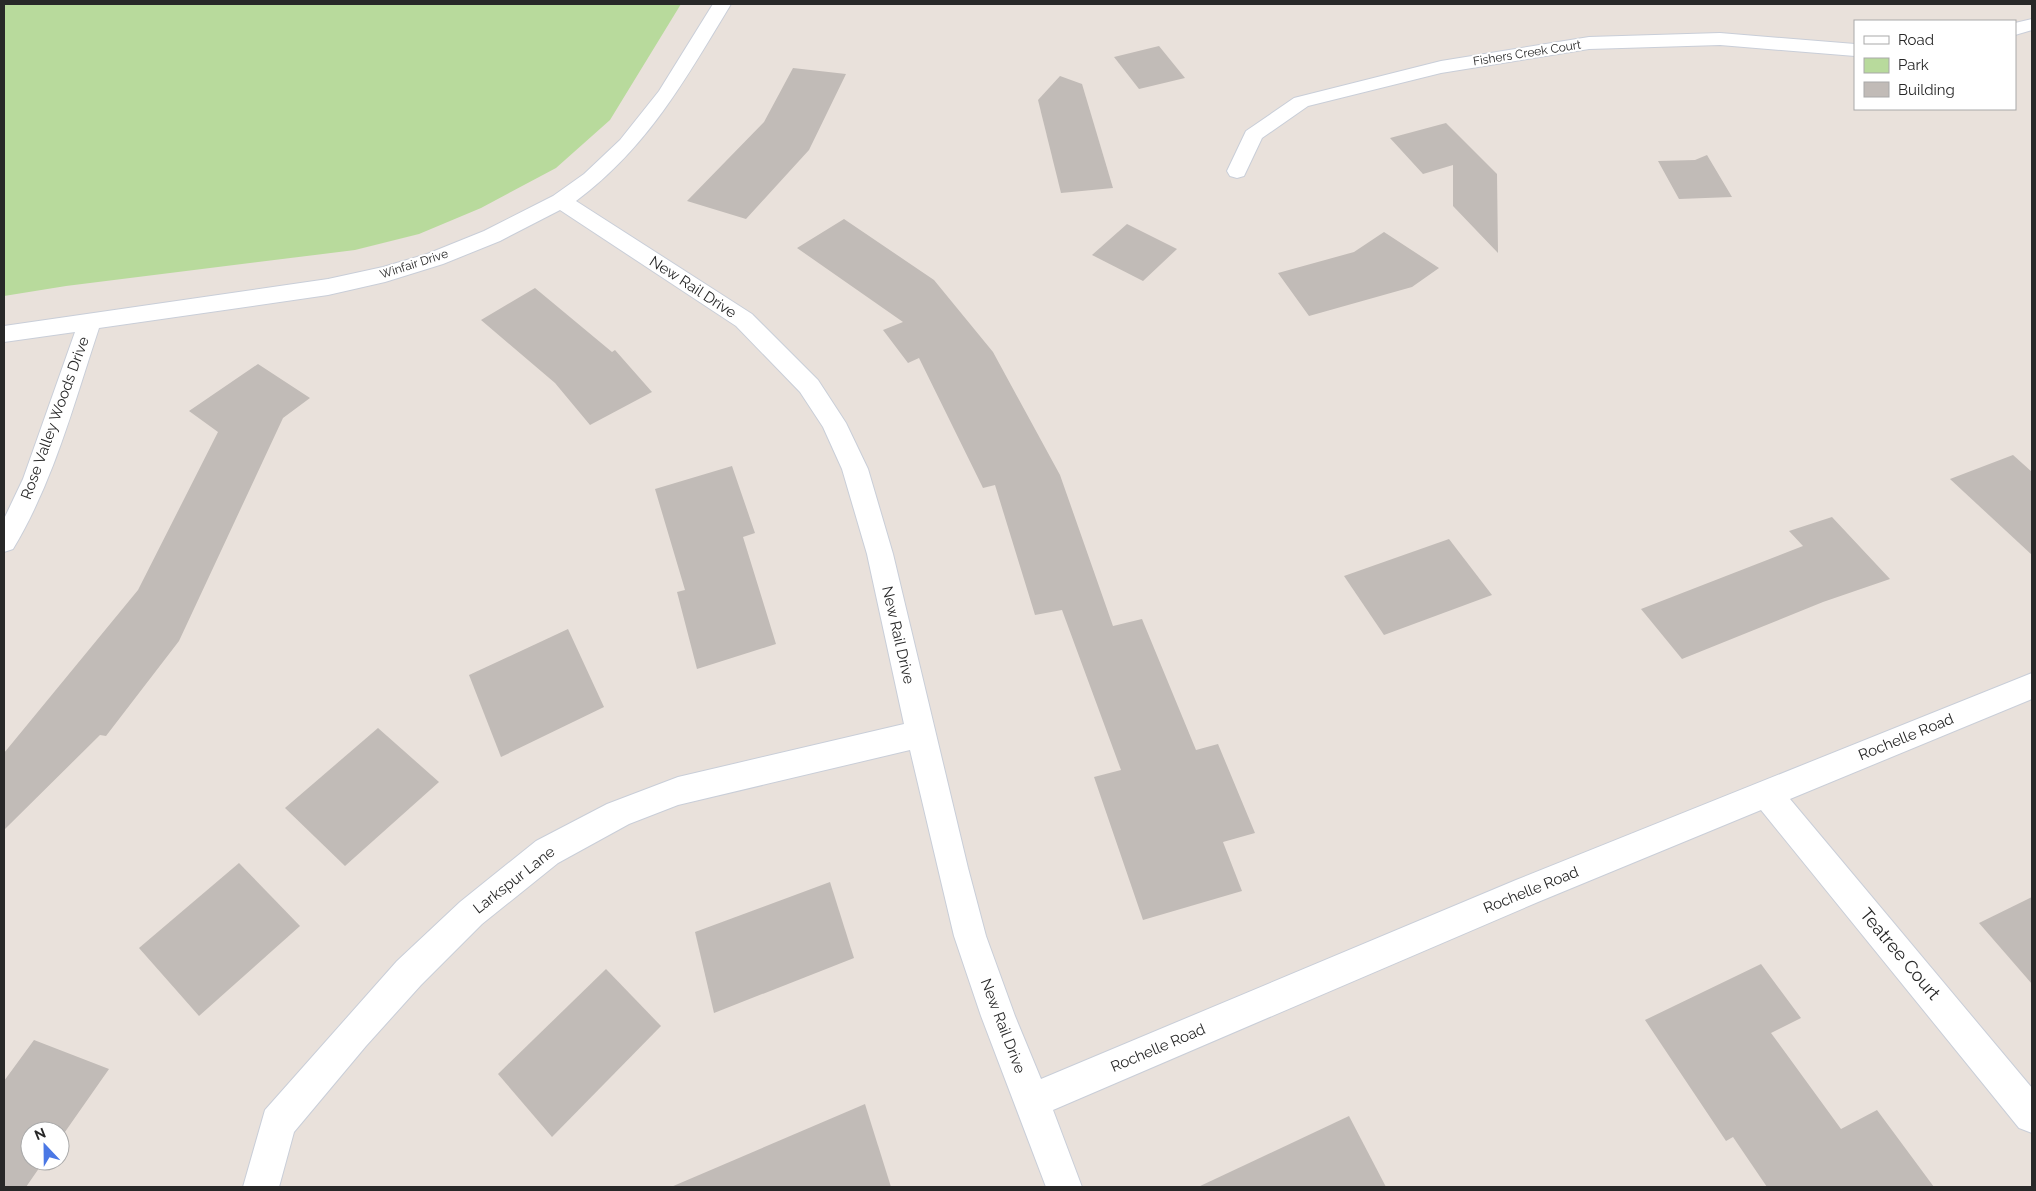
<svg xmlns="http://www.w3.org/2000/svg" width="2036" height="1191" font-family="Raleway,sans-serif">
<rect width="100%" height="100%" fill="#e9e1db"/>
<polygon fill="#b8da9c" points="4,4 681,4 610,120 556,168 481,208 419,234 355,250 66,286 4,296"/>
<g fill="#c1bbb7">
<polygon points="1159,46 1185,78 1139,89 1114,57"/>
<polygon points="793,68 846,74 809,150 746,219 687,201 764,122"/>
<polygon points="1060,76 1082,84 1113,188 1061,193 1038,100"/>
<polygon points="1446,123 1497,174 1498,253 1453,206 1453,165 1423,174 1390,138"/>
<polygon points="1707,155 1732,197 1679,199 1658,161 1695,160"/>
<polygon points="844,219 934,280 993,352 1060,475 1113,626 1142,619 1196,750 1218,744 1255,833 1223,842 1242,891 1143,920 1094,777 1121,770 1062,610 1035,615 995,485 983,488 919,358 908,363 883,330 903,322 797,248"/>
<polygon points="1127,224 1177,249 1143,281 1092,255"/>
<polygon points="1384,232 1439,268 1412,287 1309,316 1278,273 1354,252"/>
<polygon points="535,288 612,352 615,350 652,392 590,425 555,383 481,320"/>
<polygon points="258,364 310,398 283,418 179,641 106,736 100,735 4,830 4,753 138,590 218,432 189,411"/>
<polygon points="2013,455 2032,472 2032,555 1950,479"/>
<polygon points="732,466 755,533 743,537 776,644 697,669 677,592 685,590 655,489"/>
<polygon points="1832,517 1890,579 1823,602 1682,659 1641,609 1803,546 1789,531"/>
<polygon points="1449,539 1492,595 1384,635 1344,576"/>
<polygon points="568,629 604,707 501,757 469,675"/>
<polygon points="378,728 439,782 345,866 285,808"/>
<polygon points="239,863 300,926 199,1016 139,948"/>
<polygon points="830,882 854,958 714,1013 695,932"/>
<polygon points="2032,897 2032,984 1979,923"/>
<polygon points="1761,964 1801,1018 1771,1033 1841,1129 1877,1110 1934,1187 1767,1187 1733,1137 1726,1141 1645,1020"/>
<polygon points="606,969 661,1026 552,1137 498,1074"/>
<polygon points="34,1040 109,1069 60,1139 60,1131 30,1131 30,1161 44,1161 26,1187 4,1187 4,1081"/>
<polygon points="865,1104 891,1187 671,1187"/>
<polygon points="1349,1116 1386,1187 1198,1187"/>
</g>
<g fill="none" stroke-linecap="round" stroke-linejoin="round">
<g stroke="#c9ced8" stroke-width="2">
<g id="minor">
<path d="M713,4H731C685,80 648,147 576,201L752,314L818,380L846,423L868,469L893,554L968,868L986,936L1015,1016L1041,1079L1516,880L2032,673V699L1790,799L2032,1088V1133L2019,1128L1761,810L1538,902L1053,1110L1082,1187H1046L981,1016L954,936L910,750L678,805L629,824L558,863L482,924L421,985L366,1046L294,1132L279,1187H243L265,1110L397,961L460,902L536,841L607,804L678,777L904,724L867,554L842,469L823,427L800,392L736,326L560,210L500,241L443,264L385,282L328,295L99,328C74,403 54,481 13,549L4,552V519L23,479L75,332L4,342V326L328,279L383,267L427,254L484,231L553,196L584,174L620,140L659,91Z"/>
<polygon points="2032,19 2032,30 2015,35 2015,23"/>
<polygon points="1720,33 1855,44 1855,56 1720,45 1589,49 1441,73 1308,106 1262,138 1244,176 1237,178 1230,176 1227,171 1246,131 1294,98 1441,61 1589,37"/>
</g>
</g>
<use href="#minor" fill="#fff" fill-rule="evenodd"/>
</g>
<g text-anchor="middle" stroke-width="4" stroke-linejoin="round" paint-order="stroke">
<g font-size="12" fill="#282828" stroke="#fff">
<text transform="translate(1527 53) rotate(-9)" y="4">Fishers Creek Court</text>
<text transform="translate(414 264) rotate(-18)" y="4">Winfair Drive</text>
</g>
<g font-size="15" fill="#282828" stroke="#fff">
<text transform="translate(693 287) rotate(33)" y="5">New Rail Drive</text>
<text transform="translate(55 418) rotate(-70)" y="5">Rose Valley Woods Drive</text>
<text transform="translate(898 635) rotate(77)" y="5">New Rail Drive</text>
<text transform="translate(1906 737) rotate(-22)" y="5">Rochelle Road</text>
<text transform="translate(514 880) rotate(-38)" y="5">Larkspur Lane</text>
<text transform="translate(1531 890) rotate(-22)" y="5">Rochelle Road</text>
<text transform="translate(1003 1026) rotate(69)" y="5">New Rail Drive</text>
<text transform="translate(1158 1048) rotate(-23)" y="5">Rochelle Road</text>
</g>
<g font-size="18" fill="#282828" stroke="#fff">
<text transform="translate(1900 954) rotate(50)" y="6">Teatree Court</text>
</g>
</g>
<rect width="2036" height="1191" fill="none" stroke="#282828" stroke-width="10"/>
<rect x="1854" y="20" width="162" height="90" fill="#ffffff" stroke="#a9a9a9"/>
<rect x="1864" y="36" width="25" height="8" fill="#ffffff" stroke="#a9a9a9"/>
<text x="1898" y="45" font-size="15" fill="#282828">Road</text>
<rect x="1864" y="58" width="25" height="15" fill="#b8da9c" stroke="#a9a9a9"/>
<text x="1898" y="70" font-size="15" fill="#282828">Park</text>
<rect x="1864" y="82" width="25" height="15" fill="#c1bbb7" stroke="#a9a9a9"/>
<text x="1898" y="95" font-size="15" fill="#282828">Building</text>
<g transform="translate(45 1146) rotate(338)"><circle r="24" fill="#ffffff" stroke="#a9a9a9"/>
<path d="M0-4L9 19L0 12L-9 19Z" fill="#4b78e5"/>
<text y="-8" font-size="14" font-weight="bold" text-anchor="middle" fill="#282828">N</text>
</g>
</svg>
